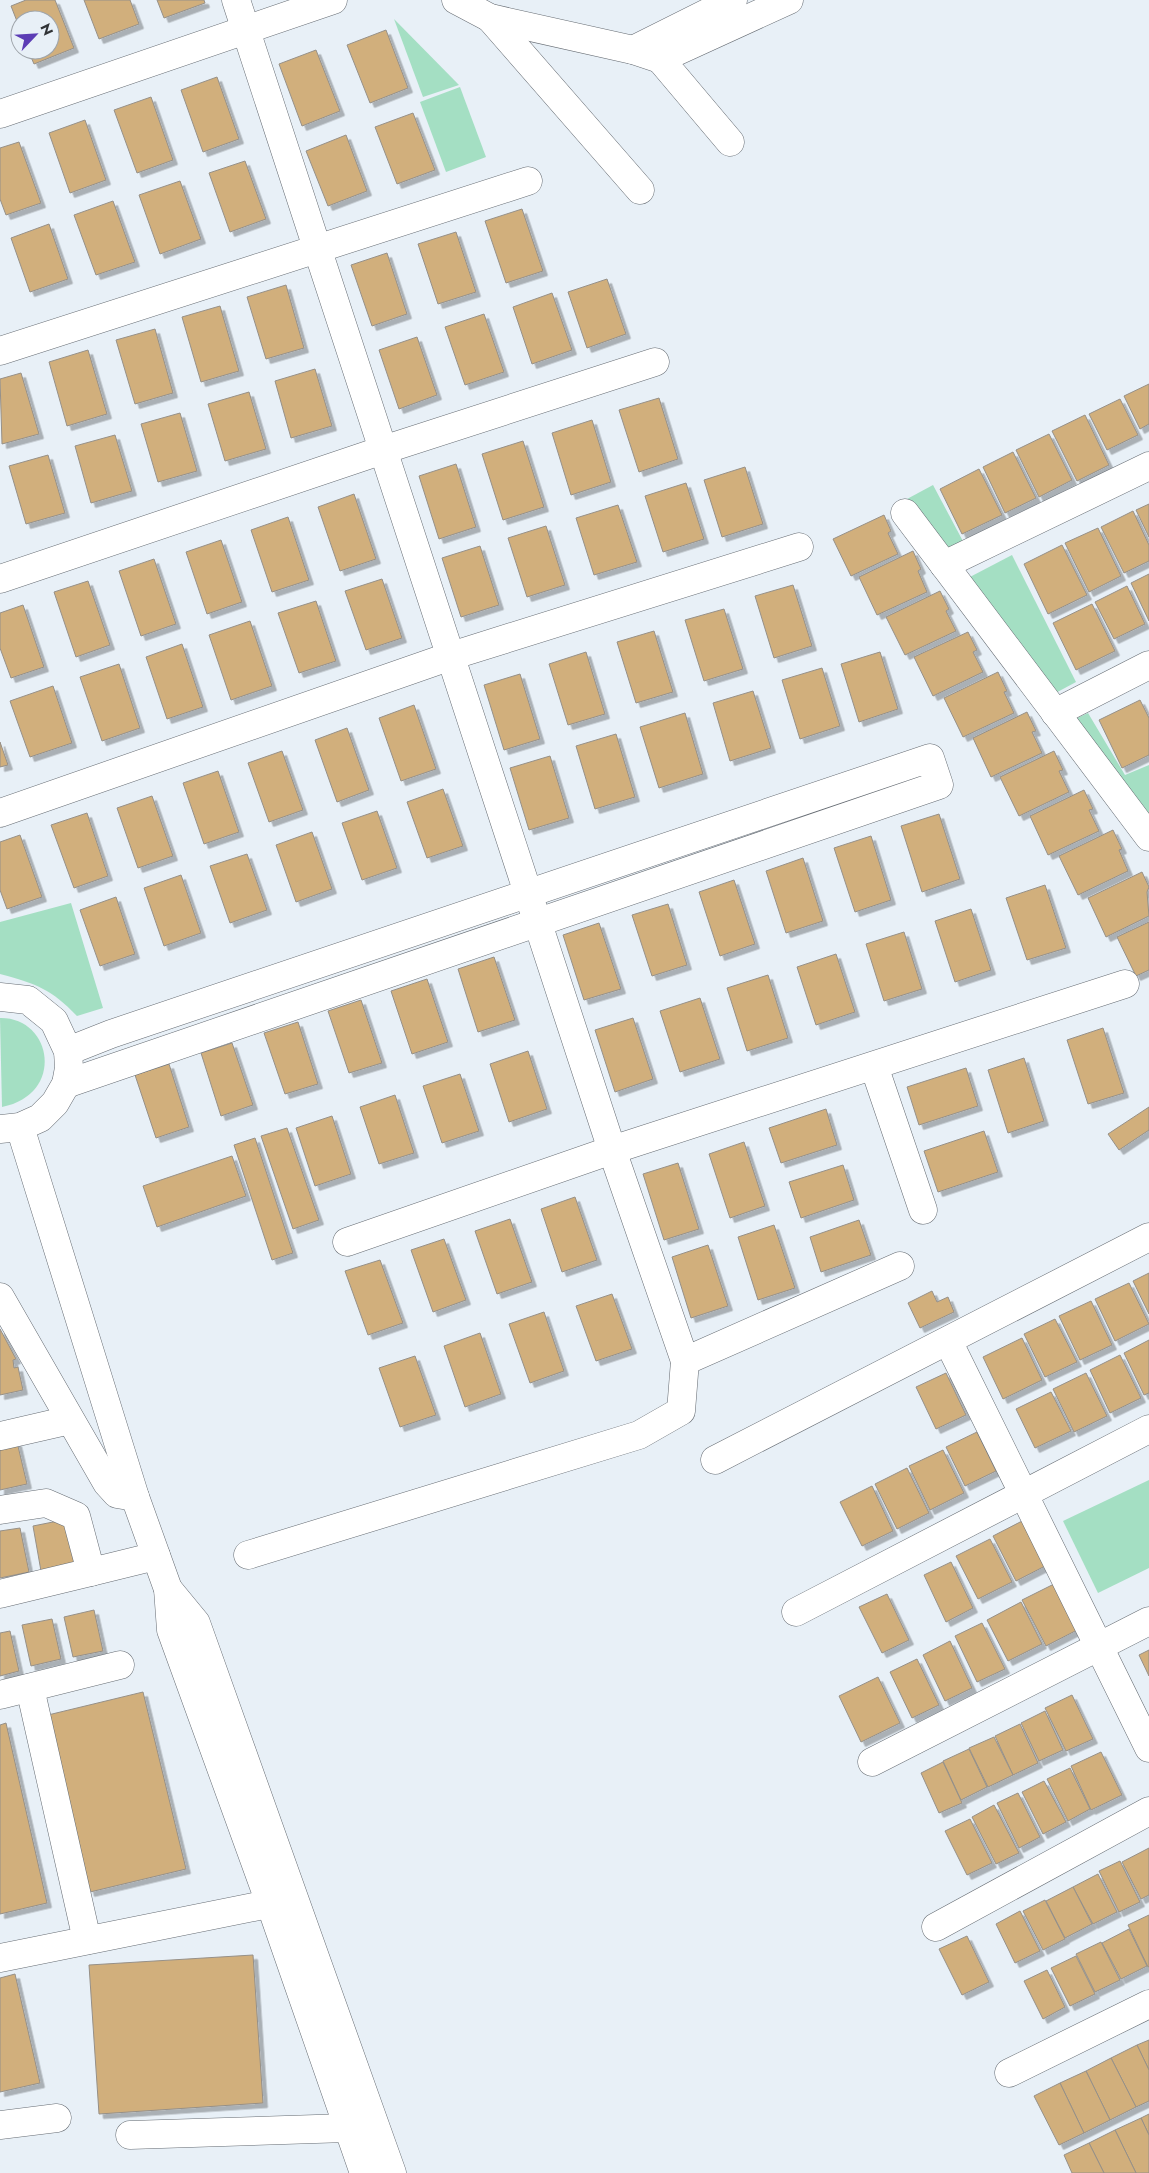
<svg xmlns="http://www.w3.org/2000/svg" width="1149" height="2173" font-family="Jost,sans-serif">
<defs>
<filter id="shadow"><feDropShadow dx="4.5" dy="4.5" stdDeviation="0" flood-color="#0004"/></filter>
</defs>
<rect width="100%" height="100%" fill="#e8f0f7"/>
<g fill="#a4dfc3">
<polygon points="394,19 459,85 423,97"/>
<polygon points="460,87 486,157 446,172 420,102"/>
<polygon points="933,485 965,545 950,557 907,499"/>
<polygon points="1012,555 1076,682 1050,696 968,578"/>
<polygon points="1088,713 1125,775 1149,765 1149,818 1073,720"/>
<path d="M71,903L103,1008L77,1016C51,989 37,984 0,974V922Z"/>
<path d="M0,1018C52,1017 66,1094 2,1107Z"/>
<polygon points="1149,1480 1149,1568 1098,1593 1063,1521"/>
</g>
<g fill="#d1af7c" stroke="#969088" filter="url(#shadow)">
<polygon points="26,0 55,0 74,48 34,64 28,50 50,50 50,20 20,20 20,29 11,6"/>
<polygon points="84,0 130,0 139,24 99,39"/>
<polygon points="157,0 204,0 205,3 164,18"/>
<polygon points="386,30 408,88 370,103 347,45"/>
<polygon points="316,50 340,111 302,126 279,64"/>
<polygon points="217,77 239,139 203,152 181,90"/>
<polygon points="151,97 173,160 137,173 114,110"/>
<polygon points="413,113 435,170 397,184 375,127"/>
<polygon points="85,120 106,180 70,193 49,133"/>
<polygon points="346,135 367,191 328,206 306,151"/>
<polygon points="19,142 41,203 6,215 0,199 0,148"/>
<polygon points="245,161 266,219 230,232 209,173"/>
<polygon points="180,181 201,239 160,254 139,195"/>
<polygon points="113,201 135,262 96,275 74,215"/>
<polygon points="522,209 543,271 506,283 485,221"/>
<polygon points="49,224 68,279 30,292 11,238"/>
<polygon points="456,232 476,292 438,304 418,244"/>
<polygon points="387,253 407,314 372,326 351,265"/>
<polygon points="607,279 626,334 587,348 568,292"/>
<polygon points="286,285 304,348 266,359 247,297"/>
<polygon points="552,293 572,350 532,364 513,307"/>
<polygon points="220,306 239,371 201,382 182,317"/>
<polygon points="484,314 504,372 465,385 445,327"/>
<polygon points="155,329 173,393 135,404 116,340"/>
<polygon points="417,337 437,395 399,409 379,350"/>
<polygon points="88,350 107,414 67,426 49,362"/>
<polygon points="315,369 332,426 291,438 275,381"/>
<polygon points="21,373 39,434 2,444 0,379"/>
<polygon points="1149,384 1149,424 1140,429 1124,396"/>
<polygon points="249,392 266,449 225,461 208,404"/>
<polygon points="659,398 678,459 639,472 619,410"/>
<polygon points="1120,399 1138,435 1107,450 1089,414"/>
<polygon points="180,413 197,471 158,482 141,424"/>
<polygon points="1085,415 1109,465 1077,481 1052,431"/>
<polygon points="592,420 611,482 571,495 552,433"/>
<polygon points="1049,434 1072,480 1039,497 1016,450"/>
<polygon points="115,435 132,491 91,503 75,446"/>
<polygon points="523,441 544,507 503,520 482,454"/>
<polygon points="1013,452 1036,498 1005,513 983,467"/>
<polygon points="48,455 65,513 26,524 9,466"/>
<polygon points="456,464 476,527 439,539 419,476"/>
<polygon points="745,467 763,524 722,537 704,480"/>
<polygon points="979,469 1002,515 962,534 940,489"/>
<polygon points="686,483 704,539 663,552 645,496"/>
<polygon points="354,494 376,559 340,571 318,507"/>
<polygon points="1149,504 1149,537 1136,510"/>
<polygon points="618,505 637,562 594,575 576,518"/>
<polygon points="1133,511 1149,545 1149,561 1124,573 1101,527"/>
<polygon points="884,515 891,531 888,533 898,554 851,576 833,539"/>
<polygon points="288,517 309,580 272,592 251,530"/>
<polygon points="546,526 565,585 527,597 508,538"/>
<polygon points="1098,528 1121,576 1089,592 1065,543"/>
<polygon points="221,540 242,602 207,614 186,552"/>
<polygon points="1062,545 1087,595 1048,614 1024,564"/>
<polygon points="480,546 499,605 461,617 442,558"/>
<polygon points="913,551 921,569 918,571 927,592 877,615 859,577"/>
<polygon points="154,559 176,624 141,636 119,571"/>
<polygon points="1149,574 1149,621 1131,583"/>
<polygon points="382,579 402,638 366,650 345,591"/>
<polygon points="88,581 110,645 76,657 54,592"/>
<polygon points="793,585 812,646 774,658 755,596"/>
<polygon points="1127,586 1145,624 1114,639 1095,602"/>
<polygon points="940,591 949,609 946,611 956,631 905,655 886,617"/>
<polygon points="316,601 336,661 299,673 278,613"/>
<polygon points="1092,604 1115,651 1076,670 1053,623"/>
<polygon points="23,605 44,667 11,678 0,648 0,613"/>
<polygon points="724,609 743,669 704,681 685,620"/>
<polygon points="250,621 272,686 231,700 209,635"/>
<polygon points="654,631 673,692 636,703 617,642"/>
<polygon points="968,632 977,650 973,652 983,672 933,696 914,657"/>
<polygon points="182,644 203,707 167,719 146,657"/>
<polygon points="586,652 605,714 568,725 549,664"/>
<polygon points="880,652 898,709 859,722 841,664"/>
<polygon points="119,664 140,728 102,741 80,677"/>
<polygon points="822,668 840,726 800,739 782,680"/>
<polygon points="998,672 1007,691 1004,692 1014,713 963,737 944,698"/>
<polygon points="520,674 540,739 504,750 484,685"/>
<polygon points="53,686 72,743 30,757 10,701"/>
<polygon points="753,691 771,748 730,761 713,703"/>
<polygon points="1140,700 1149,718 1149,755 1122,768 1099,720"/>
<polygon points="414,705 436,769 401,781 379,718"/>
<polygon points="1027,712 1036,731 1032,732 1042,753 991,777 973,738"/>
<polygon points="685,713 703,774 659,788 640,727"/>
<polygon points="347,728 369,790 337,802 315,740"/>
<polygon points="616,734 635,797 595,809 576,746"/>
<polygon points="0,742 8,765 0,767"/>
<polygon points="282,751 303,810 269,822 248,763"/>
<polygon points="1054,751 1063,770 1059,771 1069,792 1019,816 1000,777"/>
<polygon points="550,756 569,818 529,830 510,768"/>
<polygon points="218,771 239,832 204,844 183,783"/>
<polygon points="443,789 463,846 427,858 407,802"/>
<polygon points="1084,790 1093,809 1089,810 1099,831 1048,855 1030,816"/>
<polygon points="152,796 173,856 138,868 117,808"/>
<polygon points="377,811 397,868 362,880 342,823"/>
<polygon points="87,813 108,876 74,888 51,825"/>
<polygon points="939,814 960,879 922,892 901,826"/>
<polygon points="1113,830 1122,849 1119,850 1128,871 1078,895 1059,856"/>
<polygon points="312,832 332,889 296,902 276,845"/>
<polygon points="20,835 42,897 7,909 0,890 0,842"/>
<polygon points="871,836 891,900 855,912 834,848"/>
<polygon points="247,854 267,910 230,923 210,866"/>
<polygon points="803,858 823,921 786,933 766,871"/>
<polygon points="1142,872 1149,887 1147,892 1149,916 1106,937 1088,898"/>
<polygon points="181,875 201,933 164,946 144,888"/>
<polygon points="734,880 755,944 720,956 699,892"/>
<polygon points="1045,885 1066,948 1027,960 1006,898"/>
<polygon points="116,897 135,954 100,966 80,910"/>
<polygon points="668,904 687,965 652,976 632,915"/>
<polygon points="971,909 991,970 955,982 935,921"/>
<polygon points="1149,922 1149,970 1136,976 1117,937"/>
<polygon points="599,923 621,989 584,1000 563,935"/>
<polygon points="904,932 922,989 884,1001 866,944"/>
<polygon points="836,954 855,1012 816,1025 797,967"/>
<polygon points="494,957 515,1020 478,1032 458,969"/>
<polygon points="768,975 788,1038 747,1051 727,988"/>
<polygon points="427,979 448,1042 412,1054 391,991"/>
<polygon points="700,998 720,1059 680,1072 660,1011"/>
<polygon points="361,1000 382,1063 349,1073 328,1011"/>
<polygon points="633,1018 653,1079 615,1092 595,1030"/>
<polygon points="298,1022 318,1084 285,1094 264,1033"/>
<polygon points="1103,1028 1124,1093 1088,1104 1067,1040"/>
<polygon points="232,1043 253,1105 221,1116 201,1053"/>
<polygon points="528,1051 547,1109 509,1122 490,1064"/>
<polygon points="1024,1058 1044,1121 1008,1133 988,1070"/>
<polygon points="169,1064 189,1127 156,1138 135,1075"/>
<polygon points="966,1068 978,1106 919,1125 907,1087"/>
<polygon points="460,1074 479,1131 442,1143 423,1086"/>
<polygon points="395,1095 414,1153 379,1164 360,1107"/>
<polygon points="1149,1107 1149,1130 1119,1150 1108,1134"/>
<polygon points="826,1109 837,1145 781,1163 769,1128"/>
<polygon points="332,1116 351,1174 315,1186 296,1128"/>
<polygon points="287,1128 319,1220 293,1229 261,1136"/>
<polygon points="984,1131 998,1172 938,1192 924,1151"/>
<polygon points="255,1138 293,1253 272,1260 234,1145"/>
<polygon points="744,1142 765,1206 730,1218 709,1154"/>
<polygon points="232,1156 246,1196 157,1227 143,1186"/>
<polygon points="678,1163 699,1229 664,1240 643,1174"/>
<polygon points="843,1165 854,1200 801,1218 789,1182"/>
<polygon points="575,1197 597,1260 562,1272 541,1209"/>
<polygon points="510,1219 532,1282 497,1294 475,1231"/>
<polygon points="859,1220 871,1255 821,1272 810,1237"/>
<polygon points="774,1225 795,1288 758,1300 738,1237"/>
<polygon points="444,1239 466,1300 433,1312 411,1250"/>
<polygon points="708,1245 728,1306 691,1318 672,1257"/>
<polygon points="380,1260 403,1323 368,1335 345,1271"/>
<polygon points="1149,1273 1149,1314 1133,1281"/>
<polygon points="1129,1283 1149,1324 1115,1341 1095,1299"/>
<polygon points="932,1291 937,1302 948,1297 954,1312 920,1328 908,1303"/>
<polygon points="612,1294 632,1349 596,1361 576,1306"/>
<polygon points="1091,1301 1112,1345 1080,1360 1059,1316"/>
<polygon points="544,1312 564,1371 530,1383 509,1324"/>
<polygon points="1055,1319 1077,1362 1045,1377 1024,1334"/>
<polygon points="0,1329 16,1359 13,1360 14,1368 18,1367 23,1390 0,1395"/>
<polygon points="480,1333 501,1394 465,1407 444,1346"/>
<polygon points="1022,1338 1042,1380 1003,1399 983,1357"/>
<polygon points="1149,1340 1149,1393 1144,1395 1124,1353"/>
<polygon points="1120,1355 1141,1398 1110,1413 1090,1370"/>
<polygon points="415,1356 436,1415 400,1427 379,1368"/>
<polygon points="946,1373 966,1415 936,1429 916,1387"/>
<polygon points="1086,1373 1107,1416 1074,1432 1053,1389"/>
<polygon points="1051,1392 1071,1431 1035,1448 1016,1409"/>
<polygon points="977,1432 996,1471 965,1486 946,1447"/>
<polygon points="0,1441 17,1442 27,1484 0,1490"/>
<polygon points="943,1450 964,1493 930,1510 909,1466"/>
<polygon points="907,1468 929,1513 897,1529 875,1484"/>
<polygon points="872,1486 893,1531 862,1546 840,1502"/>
<polygon points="73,1518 82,1563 41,1571 33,1526"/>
<polygon points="1026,1519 1049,1564 1016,1581 993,1536"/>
<polygon points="20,1528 29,1572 0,1578 0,1531"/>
<polygon points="990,1539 1012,1582 978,1599 956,1556"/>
<polygon points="951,1562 973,1608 946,1622 924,1575"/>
<polygon points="1056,1583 1079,1629 1046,1646 1022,1600"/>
<polygon points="887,1594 909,1640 882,1653 859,1607"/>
<polygon points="1021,1602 1042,1644 1008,1661 987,1620"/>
<polygon points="94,1610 103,1651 73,1657 64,1617"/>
<polygon points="52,1619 61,1659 31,1666 22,1625"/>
<polygon points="982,1623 1005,1669 977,1682 955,1636"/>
<polygon points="10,1631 19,1671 0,1676 0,1633"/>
<polygon points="950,1641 972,1688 945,1701 923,1655"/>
<polygon points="1149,1650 1149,1676 1139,1655"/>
<polygon points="917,1659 939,1705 912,1718 890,1672"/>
<polygon points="878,1677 900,1723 861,1742 839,1696"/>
<polygon points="143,1692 186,1869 90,1892 48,1715"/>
<polygon points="1072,1695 1093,1739 1066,1751 1045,1708"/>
<polygon points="1045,1711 1063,1750 1039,1761 1021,1723"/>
<polygon points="6,1723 47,1903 0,1914 0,1725"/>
<polygon points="1020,1724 1038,1763 1013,1775 995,1736"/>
<polygon points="994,1737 1013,1775 988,1787 969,1748"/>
<polygon points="969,1749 987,1787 961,1800 943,1761"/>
<polygon points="1101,1752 1122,1795 1091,1810 1071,1766"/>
<polygon points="943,1762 962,1803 939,1813 921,1773"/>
<polygon points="1070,1768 1090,1809 1068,1821 1047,1779"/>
<polygon points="1044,1781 1066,1822 1043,1834 1022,1792"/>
<polygon points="1018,1793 1040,1837 1019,1848 997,1803"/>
<polygon points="994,1805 1019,1853 996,1864 972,1817"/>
<polygon points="970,1819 992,1863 967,1875 945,1831"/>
<polygon points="1149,1848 1149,1895 1141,1899 1122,1862"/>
<polygon points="1120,1861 1140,1902 1119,1912 1099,1871"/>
<polygon points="1098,1874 1117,1912 1093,1924 1073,1887"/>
<polygon points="1073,1887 1092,1924 1065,1938 1046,1901"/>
<polygon points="1045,1900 1065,1939 1043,1950 1023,1911"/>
<polygon points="1020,1911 1040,1951 1015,1963 996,1924"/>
<polygon points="1149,1915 1149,1967 1148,1967 1128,1925"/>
<polygon points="1129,1929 1147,1966 1121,1979 1102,1943"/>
<polygon points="967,1936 989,1982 962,1995 939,1949"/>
<polygon points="1101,1942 1120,1980 1095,1992 1076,1954"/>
<polygon points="253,1955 263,2103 99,2114 89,1965"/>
<polygon points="1076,1956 1095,1994 1070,2006 1051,1968"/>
<polygon points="1047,1970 1065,2007 1043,2019 1024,1981"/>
<polygon points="15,1974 40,2083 0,2092 0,1978"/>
<polygon points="1149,2040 1149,2070 1137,2045"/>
<polygon points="1137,2045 1149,2070 1149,2101 1136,2107 1111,2058"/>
<polygon points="1111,2058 1136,2107 1110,2120 1086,2071"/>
<polygon points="1086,2071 1110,2120 1084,2133 1060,2083"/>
<polygon points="1060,2083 1084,2133 1059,2145 1034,2096"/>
<polygon points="1149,2114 1149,2135 1141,2118"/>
<polygon points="1141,2118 1149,2135 1149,2173 1136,2173 1115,2130"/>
<polygon points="1115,2130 1136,2173 1104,2173 1089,2143"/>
<polygon points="1089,2143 1104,2173 1072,2173 1064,2155"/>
</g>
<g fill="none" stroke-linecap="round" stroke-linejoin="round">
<g stroke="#666c73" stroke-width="29">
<g id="minor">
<polyline points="236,0 612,1150 685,1361"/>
<polyline points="456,0 490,18 633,50 660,59"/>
<polyline points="490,18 640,190"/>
<polyline points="633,50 733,0"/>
<polyline points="0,114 333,0"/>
<polyline points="730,142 660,59 789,0"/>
<polyline points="0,351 528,181"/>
<polyline points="905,513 1149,837"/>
<polyline points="944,565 1149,466"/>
<polyline points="0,579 383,450 655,362"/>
<polyline points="1055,713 1149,665"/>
<polyline points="0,813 451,656 799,547"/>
<polyline points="0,997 28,1000 54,1021 68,1051 69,1068 66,1084 55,1103 40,1118 20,1127 0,1129"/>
<polyline points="874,1066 923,1210"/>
<polyline points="66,1084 939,785 930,758 111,1034 68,1051"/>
<polyline points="20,1127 135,1497 168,1589 171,1630 270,1903 364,2173"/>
<polyline points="347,1242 612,1150 1125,984"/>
<polyline points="0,1297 107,1483 117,1494 135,1497"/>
<polyline points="948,1341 1149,1748"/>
<polyline points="0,1436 70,1420"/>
<polyline points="715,1460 1149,1237"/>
<polyline points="0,1510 46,1503 76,1516 91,1572 156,1556"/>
<polyline points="248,1555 639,1435 681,1411 685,1361 900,1266"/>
<polyline points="168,1589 196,1623 392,2173"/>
<polyline points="0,1594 91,1572"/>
<polyline points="796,1612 1149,1429"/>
<polyline points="30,1688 87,1940"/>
<polyline points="0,1695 120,1665"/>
<polyline points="872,1762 1149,1621"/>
<polyline points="936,1927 1149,1811"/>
<polyline points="0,1958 288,1900"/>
<polyline points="1009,2073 1149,2004"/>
<polyline points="0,2125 57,2118"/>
<polyline points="130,2135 347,2128"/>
</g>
</g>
<use href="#minor" stroke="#fff" stroke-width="28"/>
</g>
<g transform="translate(35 35) rotate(65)"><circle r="24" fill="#e8f0f7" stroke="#9ea4aa"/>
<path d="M0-4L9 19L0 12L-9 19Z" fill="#5c3db5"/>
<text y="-8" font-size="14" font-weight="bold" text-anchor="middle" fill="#303336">N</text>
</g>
</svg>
